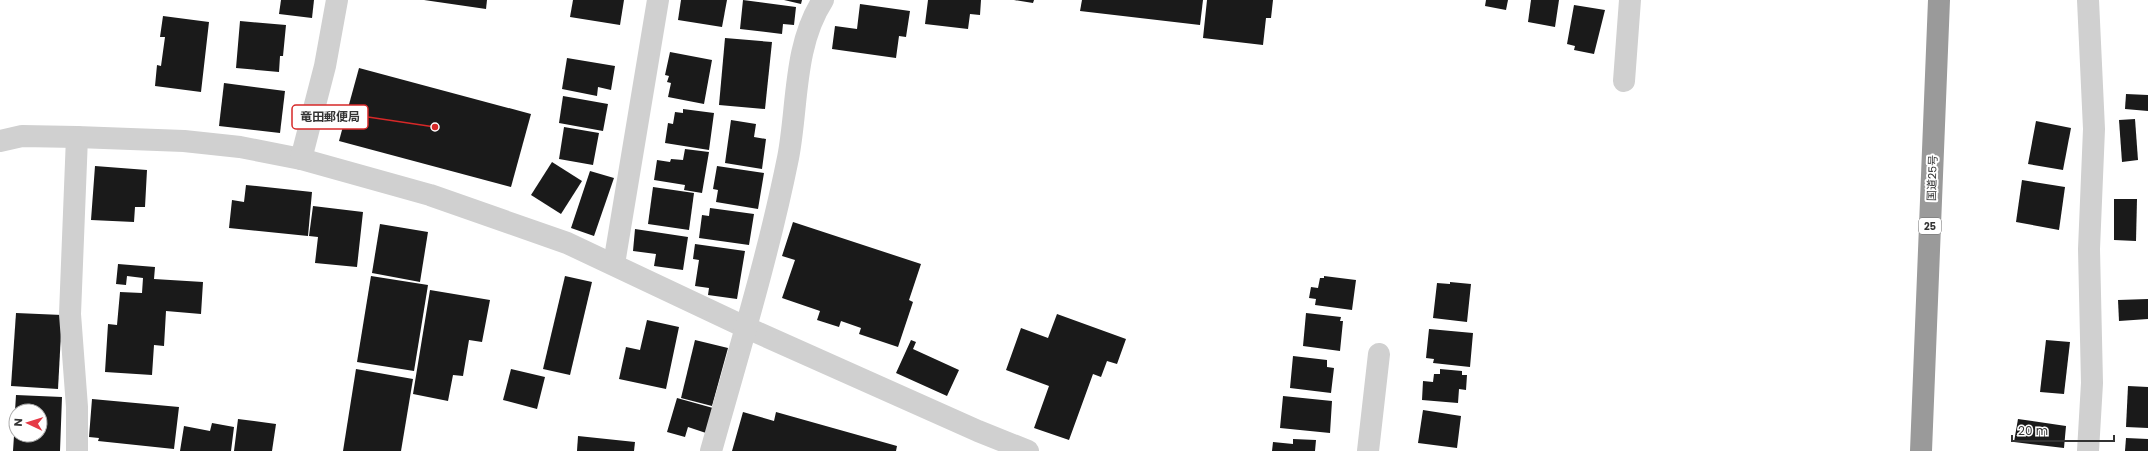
<svg xmlns="http://www.w3.org/2000/svg" width="2148" height="451" font-family="Poppins,'Noto Sans JP',sans-serif">
<rect width="100%" height="100%" fill="#fff"/>
<g fill="#1a1a1a">
<polygon points="281,0 314,0 312,18 279,14"/>
<polygon points="424,0 487,0 486,9"/>
<polygon points="573,0 624,0 620,25 570,17"/>
<polygon points="681,0 727,0 722,27 678,20"/>
<polygon points="743,0 796,7 794,25 783,24 782,34 740,29"/>
<polygon points="784,0 802,0 801,4"/>
<polygon points="928,0 981,0 980,15 970,14 968,29 925,24"/>
<polygon points="1014,0 1034,0 1033,3"/>
<polygon points="1082,0 1203,0 1200,25 1080,11"/>
<polygon points="1207,0 1273,0 1271,18 1266,18 1263,45 1203,38"/>
<polygon points="1486,0 1508,0 1506,10 1485,6"/>
<polygon points="1531,0 1559,0 1555,27 1528,22"/>
<polygon points="860,4 910,11 906,37 899,36 896,58 832,49 835,26 857,29"/>
<polygon points="1574,5 1605,10 1594,54 1574,50 1575,46 1567,44"/>
<polygon points="163,16 209,22 201,92 155,86 157,65 161,66 165,37 160,37"/>
<polygon points="240,21 286,25 283,56 280,56 279,72 236,68"/>
<polygon points="725,38 772,42 765,109 719,105"/>
<polygon points="670,52 712,60 704,104 668,97 671,83 667,82 669,76 665,75"/>
<polygon points="567,58 615,66 611,90 598,87 597,96 562,89"/>
<polygon points="359,68 531,114 511,187 339,141"/>
<polygon points="224,83 285,91 280,133 219,126"/>
<polygon points="2126,94 2148,95 2148,111 2125,109"/>
<polygon points="563,96 608,104 603,131 559,123"/>
<polygon points="683,109 714,113 709,150 665,143 668,123 673,124 675,112 683,113"/>
<polygon points="2135,119 2138,160 2122,162 2119,120"/>
<polygon points="731,120 756,124 754,137 766,139 762,169 725,163"/>
<polygon points="2036,121 2071,128 2063,170 2028,164"/>
<polygon points="564,127 599,133 593,165 559,159"/>
<polygon points="685,149 709,152 702,193 684,190 685,185 654,180 657,160 670,162 671,159 683,160"/>
<polygon points="552,162 582,181 561,214 531,195"/>
<polygon points="95,166 147,170 145,207 135,207 134,222 91,220"/>
<polygon points="717,166 764,173 758,209 716,202 718,190 713,189"/>
<polygon points="590,171 614,178 594,236 571,228"/>
<polygon points="2022,180 2065,187 2059,230 2016,222"/>
<polygon points="246,185 312,192 308,236 229,228 232,200 244,202"/>
<polygon points="653,187 694,193 689,230 648,224"/>
<polygon points="2114,199 2137,199 2136,241 2114,240"/>
<polygon points="313,206 363,212 357,267 315,263 318,237 309,236"/>
<polygon points="710,208 754,214 749,245 699,238 702,215 709,216"/>
<polygon points="793,222 921,264 909,300 913,302 898,347 859,334 861,328 841,321 839,327 817,320 820,311 782,298 795,260 782,256"/>
<polygon points="380,224 428,232 420,282 372,273"/>
<polygon points="635,229 688,237 683,270 654,266 656,254 633,251"/>
<polygon points="695,244 745,251 737,299 708,295 709,288 695,286 699,260 693,259"/>
<polygon points="118,264 155,267 154,279 203,282 201,314 166,311 164,346 154,345 152,375 105,372 108,324 117,325 120,292 142,293 143,278 127,276 126,285 116,284"/>
<polygon points="371,276 428,285 414,371 357,362"/>
<polygon points="565,276 592,282 570,375 543,369"/>
<polygon points="1324,276 1356,280 1352,310 1315,305 1316,299 1309,298 1311,287 1318,288 1320,278 1324,278"/>
<polygon points="1450,282 1471,284 1467,322 1433,318 1437,283 1450,284"/>
<polygon points="430,290 490,300 482,342 469,340 463,376 453,375 448,401 413,394"/>
<polygon points="2148,299 2148,319 2119,321 2118,300"/>
<polygon points="16,313 62,315 58,389 11,386"/>
<polygon points="1306,313 1341,317 1340,321 1343,321 1340,351 1303,346"/>
<polygon points="1057,314 1126,339 1117,364 1107,361 1101,377 1093,374 1069,440 1034,428 1049,386 1006,370 1021,328 1048,338"/>
<polygon points="647,320 679,327 666,389 619,379 626,347 640,350"/>
<polygon points="1429,329 1473,333 1470,367 1433,363 1434,359 1426,358"/>
<polygon points="695,340 728,348 712,406 681,398"/>
<polygon points="911,340 916,342 913,349 959,370 947,396 896,373"/>
<polygon points="2046,340 2070,342 2064,394 2040,392"/>
<polygon points="1293,356 1327,360 1327,367 1334,368 1331,393 1290,388"/>
<polygon points="356,369 413,379 401,451 343,451"/>
<polygon points="511,369 545,377 537,409 503,400"/>
<polygon points="1440,369 1462,371 1462,375 1467,375 1466,390 1459,389 1458,403 1422,400 1423,381 1433,382 1434,374 1440,374"/>
<polygon points="2128,386 2148,387 2148,428 2126,427"/>
<polygon points="16,395 62,397 60,451 13,451 15,420 16,435 40,435 40,411 15,411"/>
<polygon points="1283,396 1332,401 1330,433 1280,428"/>
<polygon points="677,398 713,408 706,433 688,427 685,437 667,432"/>
<polygon points="92,399 179,407 174,449 98,441 99,438 89,437"/>
<polygon points="1423,410 1461,416 1457,448 1418,443"/>
<polygon points="743,412 774,421 776,412 897,446 896,451 732,451"/>
<polygon points="238,419 276,424 272,451 234,451"/>
<polygon points="2018,419 2066,426 2064,448 2014,442"/>
<polygon points="212,423 234,427 231,451 180,451 184,426 210,431"/>
<polygon points="578,436 635,442 634,451 577,451"/>
<polygon points="2126,438 2148,439 2148,451 2125,451"/>
<polygon points="1293,439 1316,440 1315,451 1272,451 1273,442 1293,444"/>
</g>
<g fill="none" stroke-linecap="round" stroke-linejoin="round">
<g stroke="#d0d0d0" stroke-width="22">
<polyline points="1624,81 1630,0"/>
<polyline points="0,141 22,136 77,137 184,141 240,147 301,159 430,195 567,243 745,327 978,431 1028,451"/>
<polyline points="301,159 325,66 337,0"/>
<polyline points="614,264 658,0"/>
<polyline points="77,451 77,407 70,314 77,137"/>
<path d="M711,451C738,354 768,257 788,158C798,107 793,46 823,0"/>
<polyline points="1368,451 1379,354"/>
<polyline points="2088,451 2092,383 2089,249 2094,129 2088,0"/>
</g>
<polyline stroke="#9a9a9a" stroke-width="22" points="1921,451 1939,0"/>
</g>
<g text-anchor="middle" stroke-width="4" stroke-linejoin="round" paint-order="stroke">
<rect fill="#fff" stroke="#707070" stroke-width="1" x="1919" y="218" width="22" height="16" rx="3"/>
<g font-size="10" font-weight="bold" fill="#333">
<text x="1930" y="230">25</text>
</g>
<g font-size="11" fill="#333" stroke="#fff">
<text transform="translate(1932 178) rotate(-88)" y="4">国道25号</text>
</g>
</g>
<path fill="none" stroke="#d62828" stroke-width="1.5" d="M435 127L368 117"/>
<circle fill="#d62828" stroke="#fff" stroke-width="1.5" cx="435" cy="127" r="4"/>
<rect fill="#fff" stroke="#d62828" stroke-width="1.5" x="292" y="105" width="76" height="24" rx="4"/>
<g font-size="12" text-anchor="middle" font-weight="bold" fill="#333">
<text x="330" y="121">竜田郵便局</text>
</g>
<g transform="translate(28 423) rotate(274)"><circle r="19" fill="#ffffff" stroke="#adadad"/>
<path d="M0-3L7 15L0 10L-7 15Z" fill="#e63946"/>
<text y="-6" font-size="11" font-weight="bold" text-anchor="middle" fill="#333333">N</text>
</g>
<path d="M2012 435v6h102v-6" fill="none" stroke="#333333" stroke-width="2"/>
<text x="2018" y="435" font-size="12" fill="#333333" stroke="#ffffff" stroke-width="3" paint-order="stroke">20 m</text>
</svg>
